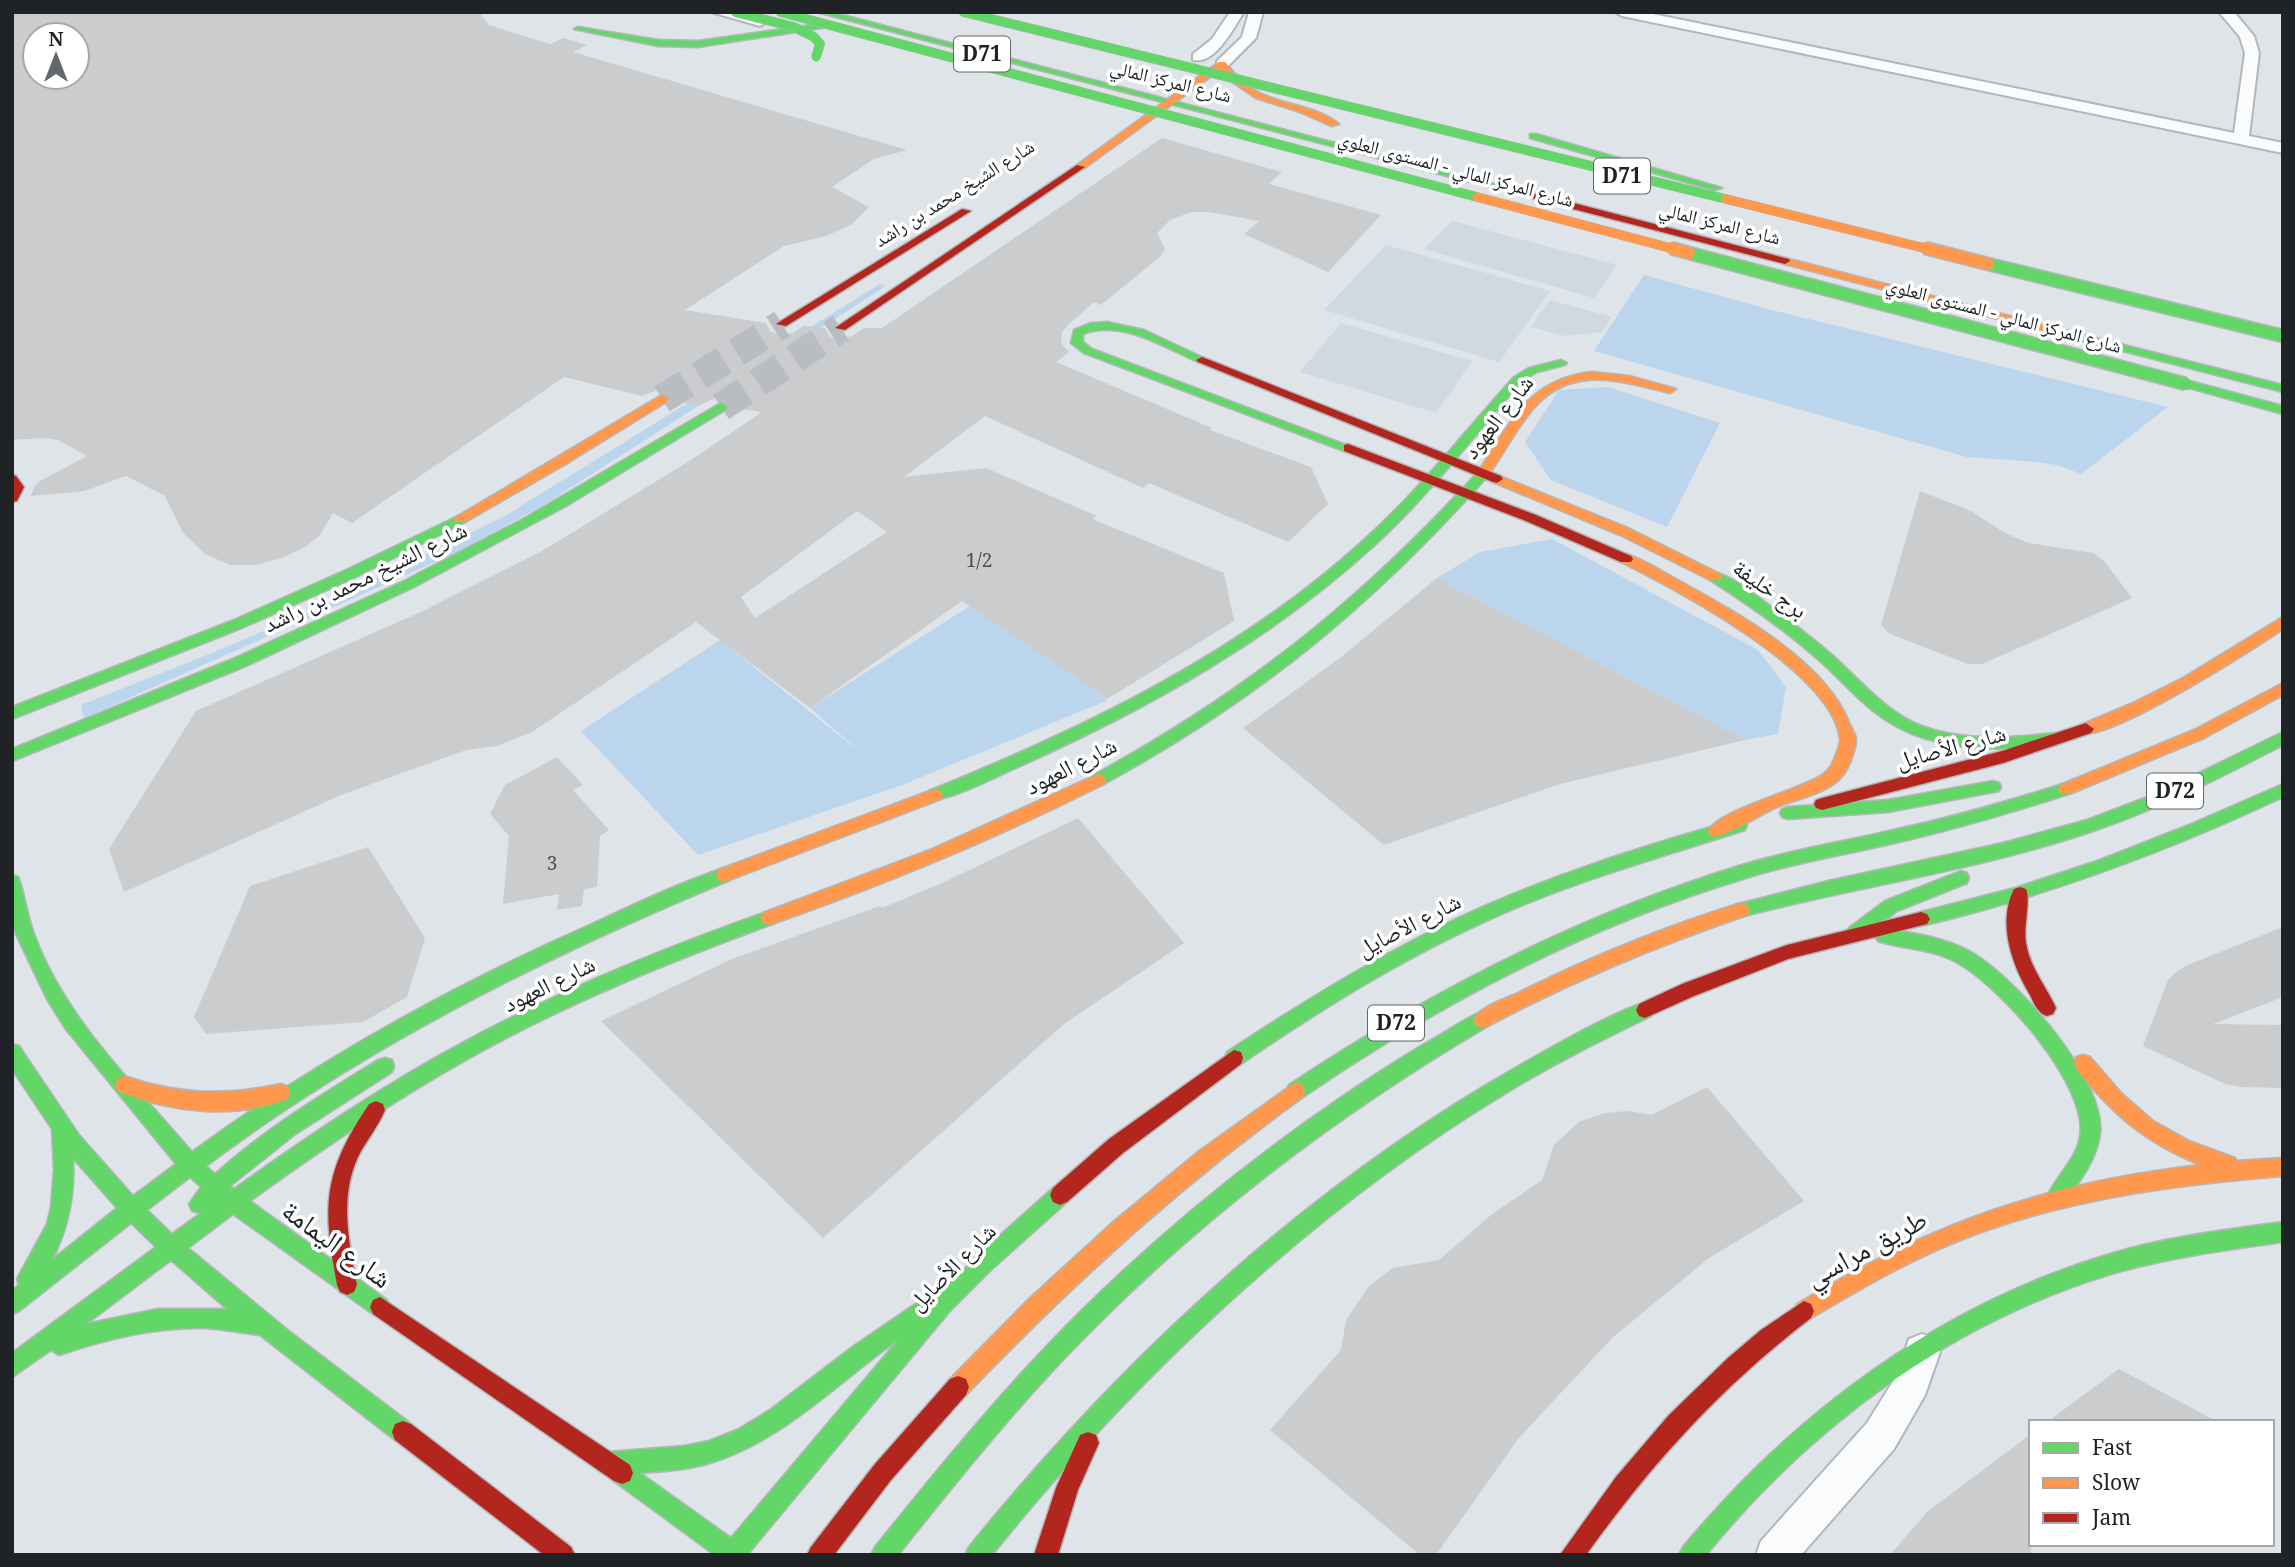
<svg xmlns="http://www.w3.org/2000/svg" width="2295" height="1567" font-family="'Noto Serif','Noto Naskh Arabic',serif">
<rect width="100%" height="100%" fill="#dfe4e8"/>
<g fill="#cfd9e2">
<polygon points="1452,221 1617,265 1594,298 1424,249"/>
<polygon points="1386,245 1550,291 1499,362 1324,310"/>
<polygon points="1550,300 1612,317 1602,332 1565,336 1531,327"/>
<polygon points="1341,323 1472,361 1436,413 1300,372"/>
</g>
<g fill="#bad5ec">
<polygon points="1644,275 1772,310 2168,407 2081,474 2057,465 2036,462 1967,457 1594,351"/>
<polygon points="880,284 886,286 542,506 455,553 84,718 81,705 212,653 310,611 505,516"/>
<polygon points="1608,387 1720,423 1667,527 1551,480 1525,442 1559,390"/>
<polygon points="1552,539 1758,650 1786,687 1778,734 1745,740 1437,578 1480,552"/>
<polygon points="970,606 1108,700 902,785 698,855 581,731 720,640 865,756 810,708"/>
</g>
<g fill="#cbcccd" fill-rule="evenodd">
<path d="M12,12H479L489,25L530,38L551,44L563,38L587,45L573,52L907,150L874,159L832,187L869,207L851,225L826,236L784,246L685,310L766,323L770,331L781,335L793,333L803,326L825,328L830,337L842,339L852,336L864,328H882L1162,138L1282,172L1269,184L1381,215L1328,272L1244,234L1259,221L1209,212H1191L1170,220L1157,233L1165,249L1161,256L1101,305L1094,302L1067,326L1062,332L1061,343L1069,352L1056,362L1212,428L1210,430L1311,467L1328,504L1288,542L1149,483L1143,488L985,416L904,477L986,468L1097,516L1092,519L1224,573L1234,621L1107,699L962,601L810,708L696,622L532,732L497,746L466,750L341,795L124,892L109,849L196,711L421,612L542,551L691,460L762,412L738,409L733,399L722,395L700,405L687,403L678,402L679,397L674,391L663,387L642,396L564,377L352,523L333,513L320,535L305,547L282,558L255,565H230L205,554L183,533L165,496L126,476L84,491L31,496L35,485L40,481L87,456L58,440L43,438L12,440ZM35,35H77V77H35ZM857,511L887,532L755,618L741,597Z"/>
<polygon points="1920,491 1971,511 2005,533 2028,543 2093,553 2105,562 2132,598 1982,664 1968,664 1890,634 1881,625"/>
<polygon points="1437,578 1745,740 1560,784 1384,845 1243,728 1340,658"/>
<polygon points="557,757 583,785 573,790 609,830 600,836 597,887 584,889 582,906 557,910 559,894 503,904 509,836 490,814 505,785"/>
<polygon points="1078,818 1184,943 1064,1024 823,1238 601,1021 732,959 880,906 882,908 940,884"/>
<polygon points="368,847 425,938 407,997 363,1022 206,1034 194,1017 250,886"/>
<polygon points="2283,927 2283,997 2213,1024 2283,1025 2283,1088 2242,1087 2225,1084 2143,1046 2168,980 2175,973 2185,966"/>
<polygon points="1707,1087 1804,1201 1709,1258 1612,1338 1518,1439 1436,1555 1420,1555 1270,1430 1341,1350 1346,1320 1369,1286 1393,1268 1439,1260 1491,1215 1542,1180 1554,1145 1579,1122 1604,1113 1629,1111 1651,1115"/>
<polygon points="2119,1369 2218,1422 2047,1422"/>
<polygon points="2031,1434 2031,1555 1890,1555 1927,1512"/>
</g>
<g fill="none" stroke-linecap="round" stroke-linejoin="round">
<g stroke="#b9bdc1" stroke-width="29" stroke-dasharray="29 15" stroke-linecap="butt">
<polyline points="662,399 782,324"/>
<polyline points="721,407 841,328"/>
</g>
<g stroke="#b3b7ba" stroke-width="4">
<g id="street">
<polygon points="711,12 736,12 765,19 767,22 760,26"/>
<path d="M1230,12H1244C1233,28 1216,65 1193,60V54L1212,39Z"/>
<polygon points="1249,12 1263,12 1256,38 1227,67 1217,67 1217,61 1242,37"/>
<polygon points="1615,12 1643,12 2234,133 2245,53 2240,37 2219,12 2234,12 2254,36 2259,53 2249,136 2283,143 2283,153 1622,16"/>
<polygon points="1922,1334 1935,1339 1940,1352 1925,1395 1894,1449 1801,1555 1756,1555 1761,1541 1867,1423 1897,1375 1909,1339"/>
</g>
</g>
<g stroke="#b3b7ba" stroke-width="3">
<g id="fast">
<polygon points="817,12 831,12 1540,196 1531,198"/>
<polygon points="825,23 829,25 828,27 698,47 658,46 574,29 578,27 658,40 698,41"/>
<polygon points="1530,134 1536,134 1722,188 1714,190 1530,138"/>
<path d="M1107,322L1144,330L1208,360L1198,362C1164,347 1121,319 1083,334V342L1092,349L1354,448L1352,451H1344L1084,353L1071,343L1074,330L1091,323Z"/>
<polygon points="2068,331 2283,385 2283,392 2064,336 2062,334"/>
<path d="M1561,360L1567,363L1565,365L1537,372L1522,381C1474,436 1430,494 1377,543C1272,640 1147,709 1018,767C1001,774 944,804 929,799L927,795L929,791C1086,727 1241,653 1367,537C1421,488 1466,430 1514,377L1529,368Z"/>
<polygon points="2186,380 2283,406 2283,414 2182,386 2182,382"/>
<polygon points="721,403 727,407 725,410 566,506 414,587 246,666 12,761 12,749 235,658 404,581 525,518"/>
<path d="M1482,471L1488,475L1486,478C1370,608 1257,700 1104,784H1092L1090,780L1092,776C1246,692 1360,601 1478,472Z"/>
<polygon points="460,515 465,516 465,522 356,577 244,627 12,719 12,707 234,620 346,570"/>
<path d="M1715,572C1738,579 1763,601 1782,615C1799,628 1816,641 1832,655C1860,680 1884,710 1919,725C1962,742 2011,738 2056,733L2064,739C2057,750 2031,747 2018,748C1967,751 1913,744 1872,710C1854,696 1839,678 1822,663C1788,632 1749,605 1710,580L1708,577Z"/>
<path d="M2283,732V745C2221,777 2159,809 2093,831C1979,870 1858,886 1741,917L1735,915L1732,910L1735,905L1828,881L2003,843L2087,820L2158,793Z"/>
<polygon points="1993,781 1999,783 2001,787 1999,791 1888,812 1788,819 1782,817 1780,813 1782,809 1788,807 1888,800"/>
<path d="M2066,783L2072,785L2074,789L2072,793C2016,811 1960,828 1903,841C1850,854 1795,862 1743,879C1584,927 1439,1004 1303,1097L1296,1100L1289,1097L1287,1091L1289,1085C1430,991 1579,915 1742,865C1794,849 1849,841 1902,828C1957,816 2012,800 2066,783Z"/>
<path d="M2283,784V797C2166,852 2047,896 1921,926L1915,924L1912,919L1915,914L1921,912L2015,888L2100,860L2189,825Z"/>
<path d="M1739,819L1745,820L1747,825L1745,830C1667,855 1589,877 1513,909C1416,950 1327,1005 1241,1064L1234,1066L1227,1064L1225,1058L1227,1052C1301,1003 1377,956 1458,918C1548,876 1643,846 1739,819Z"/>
<path d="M724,868L730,870L732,875L730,880C545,957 367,1045 206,1166L215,1174C265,1129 321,1095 378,1060L385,1058L392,1060L394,1066L392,1072L294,1135L230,1186L234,1189C307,1137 382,1086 462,1043C560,990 664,948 769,911L775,913L778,918L775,923C672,961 569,1002 473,1056C395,1099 322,1149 250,1201L387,1300L390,1307L387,1314L380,1317L373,1314L233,1214L188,1248L290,1332L411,1424L414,1432L411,1440L403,1443L395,1440L260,1335C241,1333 223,1329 205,1328C154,1327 107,1339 59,1355L51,1350L12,1377V1353L156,1247L131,1223L19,1311L12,1314V1291L19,1285L17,1279L47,1224L51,1207L54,1170L52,1129L12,1069V1044L19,1046L79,1135L133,1196L176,1164L65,1028L47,999L16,934L12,917V875L18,877L20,882C25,899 28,918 34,934C65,1019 135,1085 192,1152C316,1061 451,986 592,924C635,904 679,883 724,868ZM73,1158L117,1208L52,1260C69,1227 75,1195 73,1158ZM190,1177L201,1187L189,1204L192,1211L201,1213L172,1234L147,1210ZM171,1260L227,1309H158L86,1324Z"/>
<polygon points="1961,871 1967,873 1969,878 1967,883 1897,911 1861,938 1855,940 1849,938 1846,933 1849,928 1885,901"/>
<path d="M1884,929C1914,933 1944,937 1971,952C2015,977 2106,1080 2100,1133C2097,1160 2078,1183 2064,1204L2057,1207L2050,1204L2047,1197C2056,1176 2076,1160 2080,1137C2090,1085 1995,979 1950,959C1927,948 1901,949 1878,941L1875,936L1878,931Z"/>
<path d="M1645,1002L1651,1004L1654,1010L1651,1016C1602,1040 1553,1064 1506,1093C1314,1209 1132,1380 992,1555H965L969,1547C1122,1358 1309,1184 1522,1064C1561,1042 1602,1018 1645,1002Z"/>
<path d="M1482,1012L1488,1014L1491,1020L1488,1026C1340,1113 1205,1215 1084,1338C1017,1406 957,1481 898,1555H871L875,1547C929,1480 984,1412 1043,1350C1135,1253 1237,1168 1346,1094C1377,1073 1408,1053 1440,1035C1454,1027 1467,1017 1482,1012Z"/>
<path d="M1060,1185L1067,1188L1070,1195L1067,1202L992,1269L949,1312L747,1555H715L614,1481L611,1474L600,1471L597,1463L600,1455L608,1452L684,1446L709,1441L737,1430L770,1410L851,1348L911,1307L918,1303L926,1308L978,1255L1053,1188ZM899,1339L731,1538L640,1473C664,1471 688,1470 710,1463C783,1441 838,1382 899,1339Z"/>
<path d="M2283,1222V1242C2225,1250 2166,1258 2111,1274C1950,1323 1811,1426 1706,1555H1679L1683,1547C1796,1411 1940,1305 2110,1254C2166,1237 2225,1230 2283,1222Z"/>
</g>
</g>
<g stroke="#b3b7ba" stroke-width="3">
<g id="slow">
<path d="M1219,62H1225C1236,76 1246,87 1262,94C1287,106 1317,106 1339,124L1331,126L1300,112L1256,98L1231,81L1221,69L1083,169H1077V165Z"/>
<polygon points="1785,258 2072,332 2074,334 2068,337 1781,263 1781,259"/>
<path d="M1592,372L1629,376L1676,389L1670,393C1616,380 1567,363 1528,415C1513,435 1501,458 1486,478H1478L1476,475C1509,426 1526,379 1592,372Z"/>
<polygon points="662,395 668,399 666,402 564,465 465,522 455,522 453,519"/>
<polygon points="1497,475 1630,529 1720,574 1722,577 1720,580 1710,580 1620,535 1493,482 1493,476"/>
<path d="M1626,554C1643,559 1659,570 1674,578C1732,610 1826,660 1850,725C1852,729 1856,735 1856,740C1856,748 1849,768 1843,775C1828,794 1799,798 1777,807C1762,813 1723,840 1710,836L1708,831C1720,809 1798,791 1822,775C1830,769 1833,764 1836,754C1838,749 1841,743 1840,739C1833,672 1677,590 1621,562L1619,559L1621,556Z"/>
<path d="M2283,617V629C2254,649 2108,742 2081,733L2078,729L2081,725L2133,703L2183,678Z"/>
<polygon points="2283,683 2283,695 2204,738 2072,793 2060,793 2058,789 2060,785 2194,730"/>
<path d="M1098,774L1104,776L1106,780L1104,784C995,839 883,885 769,925L763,923L760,918L763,913L930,850Z"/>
<polygon points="935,789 941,791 943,795 941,799 724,882 718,880 716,875 718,870"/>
<path d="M1741,903L1747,905L1750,910L1747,915C1655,947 1574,980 1488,1026L1482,1028L1476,1026L1473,1020C1479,1007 1505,999 1518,993C1590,957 1664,927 1741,903Z"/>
<path d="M2083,1055L2090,1057L2122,1094L2153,1121L2189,1141L2235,1158L2236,1161L2283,1158V1176C2170,1185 2058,1200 1953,1243C1904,1263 1857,1291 1811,1318L1804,1321L1797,1318L1794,1311L1797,1304C1932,1223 2044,1183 2201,1165C2145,1143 2114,1115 2076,1069L2074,1063L2076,1057Z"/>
<path d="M124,1076C177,1095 226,1096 281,1084L288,1087L290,1093L288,1099C233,1120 171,1112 117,1091L115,1085L117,1079Z"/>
<path d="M1296,1082L1303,1085L1305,1091L1303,1097C1180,1186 1070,1286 966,1395L958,1398L950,1395L947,1387L950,1379L1029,1299L1112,1223L1198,1152Z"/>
</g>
</g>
<g stroke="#b3b7ba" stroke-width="3">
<g id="jam">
<polygon points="1077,165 1085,167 845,330 835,328"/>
<polygon points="1535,193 1789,259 1790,261 1785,264 1531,198 1531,194"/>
<polygon points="962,209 971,211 786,326 776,324"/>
<polygon points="1202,357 1501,476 1503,479 1497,483 1493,482 1198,362 1196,360"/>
<polygon points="1348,444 1536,515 1631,556 1633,559 1631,562 1621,562 1526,521 1344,451 1344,445"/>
<polygon points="12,475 16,476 24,487 17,501 12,502"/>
<polygon points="2086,723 2094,729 2091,733 2003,763 1822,810 1816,808 1814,804 1816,800 1822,798 2002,751"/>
<path d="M2020,887L2026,889C2031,900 2023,928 2026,943C2030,968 2046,986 2056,1008L2053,1014L2047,1016C2038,1013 2034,1004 2030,995C2012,965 1997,923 2014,889Z"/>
<polygon points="1921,912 1927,914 1930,919 1927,924 1788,959 1694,996 1645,1018 1639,1016 1636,1010 1639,1004 1682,984 1787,945"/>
<polygon points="1234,1050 1241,1052 1243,1058 1241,1064 1123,1153 1067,1202 1060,1205 1053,1202 1050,1195 1053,1188 1109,1139"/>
<path d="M376,1101L383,1104L385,1110C378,1127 366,1141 358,1157C339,1198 349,1243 357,1285L354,1292L347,1295L340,1292L337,1285C322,1205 323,1173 369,1104Z"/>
<polygon points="380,1297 630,1465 633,1473 630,1481 622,1484 614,1481 373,1314 370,1307 373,1300"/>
<path d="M1804,1301L1811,1304L1814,1311L1811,1318C1721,1387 1652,1463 1586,1555H1560L1616,1477L1669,1415L1728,1358L1761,1330Z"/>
<polygon points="958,1376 966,1379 969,1387 966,1395 891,1480 834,1555 807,1555 811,1547 875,1464 950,1379"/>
<polygon points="403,1421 411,1424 571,1547 575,1555 544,1555 395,1440 392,1432 395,1424"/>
<polygon points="1088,1432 1096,1435 1099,1443 1078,1490 1058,1555 1034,1555 1056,1488 1080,1435"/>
</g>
</g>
<use href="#street" fill="#fafbfc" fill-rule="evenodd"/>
<use href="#fast" fill="#63d668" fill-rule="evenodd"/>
<use href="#slow" fill="#ff974d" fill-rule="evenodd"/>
<use href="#jam" fill="#b3261e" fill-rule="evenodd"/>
<g stroke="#b3b7ba" stroke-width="10" stroke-linecap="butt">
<g id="fast-bridge-far1">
<polyline points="735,12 794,27 814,37 820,44 816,57"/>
<polyline points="780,12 1477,197"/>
<polyline points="963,12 1726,199"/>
</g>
</g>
<g stroke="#b3b7ba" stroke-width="15" stroke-linecap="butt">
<g id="fast-bridge">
<polyline points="1689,253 2186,384"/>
<polyline points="1988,264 2283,336"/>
</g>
</g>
<g stroke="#b3b7ba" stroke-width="10" stroke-linecap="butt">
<g id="slow-bridge-far1">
<polyline points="1477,197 1678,250"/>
<polyline points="1726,199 1932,250"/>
</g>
</g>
<g stroke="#b3b7ba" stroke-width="15" stroke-linecap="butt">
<g id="slow-bridge">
<polyline points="1671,248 1689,253"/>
<polyline points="1925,248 1988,264"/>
</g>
</g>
<use href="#fast-bridge-far1" stroke="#63d668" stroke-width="9"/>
<use href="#fast-bridge" stroke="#63d668" stroke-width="12"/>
<use href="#slow-bridge-far1" stroke="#ff974d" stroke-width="9"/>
<use href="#slow-bridge" stroke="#ff974d" stroke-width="12"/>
</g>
<g text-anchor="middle" stroke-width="7" stroke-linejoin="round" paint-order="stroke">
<g font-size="19" fill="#202326" stroke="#fff">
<text transform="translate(1171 81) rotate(14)" y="7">شارع المركز المالي</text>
<text transform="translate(1456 169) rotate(15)" y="7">شارع المركز المالي - المستوى العلوي</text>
<text transform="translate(954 193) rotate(-32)" y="7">شارع الشيخ محمد بن راشد</text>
<text transform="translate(1720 223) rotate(14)" y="7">شارع المركز المالي</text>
<text transform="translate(2004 315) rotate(15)" y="7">شارع المركز المالي - المستوى العلوي</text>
</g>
<g font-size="19" fill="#4c4e50">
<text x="979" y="567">1/2</text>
<text x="552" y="870">3</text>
</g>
<g fill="#fff" stroke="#636567" stroke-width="2">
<rect x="954" y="36.5" width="56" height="35" rx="5"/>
<rect x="1594" y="158.5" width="56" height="35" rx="5"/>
<rect x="2147" y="773.5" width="56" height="35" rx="5"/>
<rect x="1368" y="1005.5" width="56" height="35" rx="5"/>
</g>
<g font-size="21" font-weight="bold" fill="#202326">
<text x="982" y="61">D71</text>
<text x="1622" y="183">D71</text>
<text x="2175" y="798">D72</text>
<text x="1396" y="1030">D72</text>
</g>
<g font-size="23" fill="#202326" stroke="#fff">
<text transform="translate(1498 417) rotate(-52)" y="8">شارع العهود</text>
<text transform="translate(365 577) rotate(-26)" y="8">شارع الشيخ محمد بن راشد</text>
<text transform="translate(1770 589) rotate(35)" y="8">برج خليفة</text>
<text transform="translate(1951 747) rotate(-15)" y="8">شارع الأصايل</text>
<text transform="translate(1071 766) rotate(-27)" y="8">شارع العهود</text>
<text transform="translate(1409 925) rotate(-27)" y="8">شارع الأصايل</text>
<text transform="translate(549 984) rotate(-26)" y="8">شارع العهود</text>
<text transform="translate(952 1267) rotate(-45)" y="8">شارع الأصايل</text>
</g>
<g font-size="28" fill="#202326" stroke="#fff">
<text transform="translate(337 1244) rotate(36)" y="10">شارع اليمامة</text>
<text transform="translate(1866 1248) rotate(-28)" y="10">طريق مراسي</text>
</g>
</g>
<rect width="2295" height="1567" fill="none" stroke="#202326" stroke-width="28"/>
<rect x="2029" y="1420" width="245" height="126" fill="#ffffff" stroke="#a6a7a8" stroke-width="2"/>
<rect x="2043" y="1443" width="35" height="10" fill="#63d668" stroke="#a6a7a8" stroke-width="2"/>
<text x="2092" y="1455" font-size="21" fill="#202326">Fast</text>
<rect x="2043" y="1478" width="35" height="10" fill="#ff974d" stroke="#a6a7a8" stroke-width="2"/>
<text x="2092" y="1490" font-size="21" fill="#202326">Slow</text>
<rect x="2043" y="1513" width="35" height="10" fill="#b3261e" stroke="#a6a7a8" stroke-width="2"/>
<text x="2092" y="1525" font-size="21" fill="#202326">Jam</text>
<g transform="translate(56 56)"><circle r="33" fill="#ffffff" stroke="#a6a7a8" stroke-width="2"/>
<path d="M0-5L12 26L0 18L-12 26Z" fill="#63676a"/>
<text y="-10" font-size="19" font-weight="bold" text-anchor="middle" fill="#202326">N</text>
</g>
</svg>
